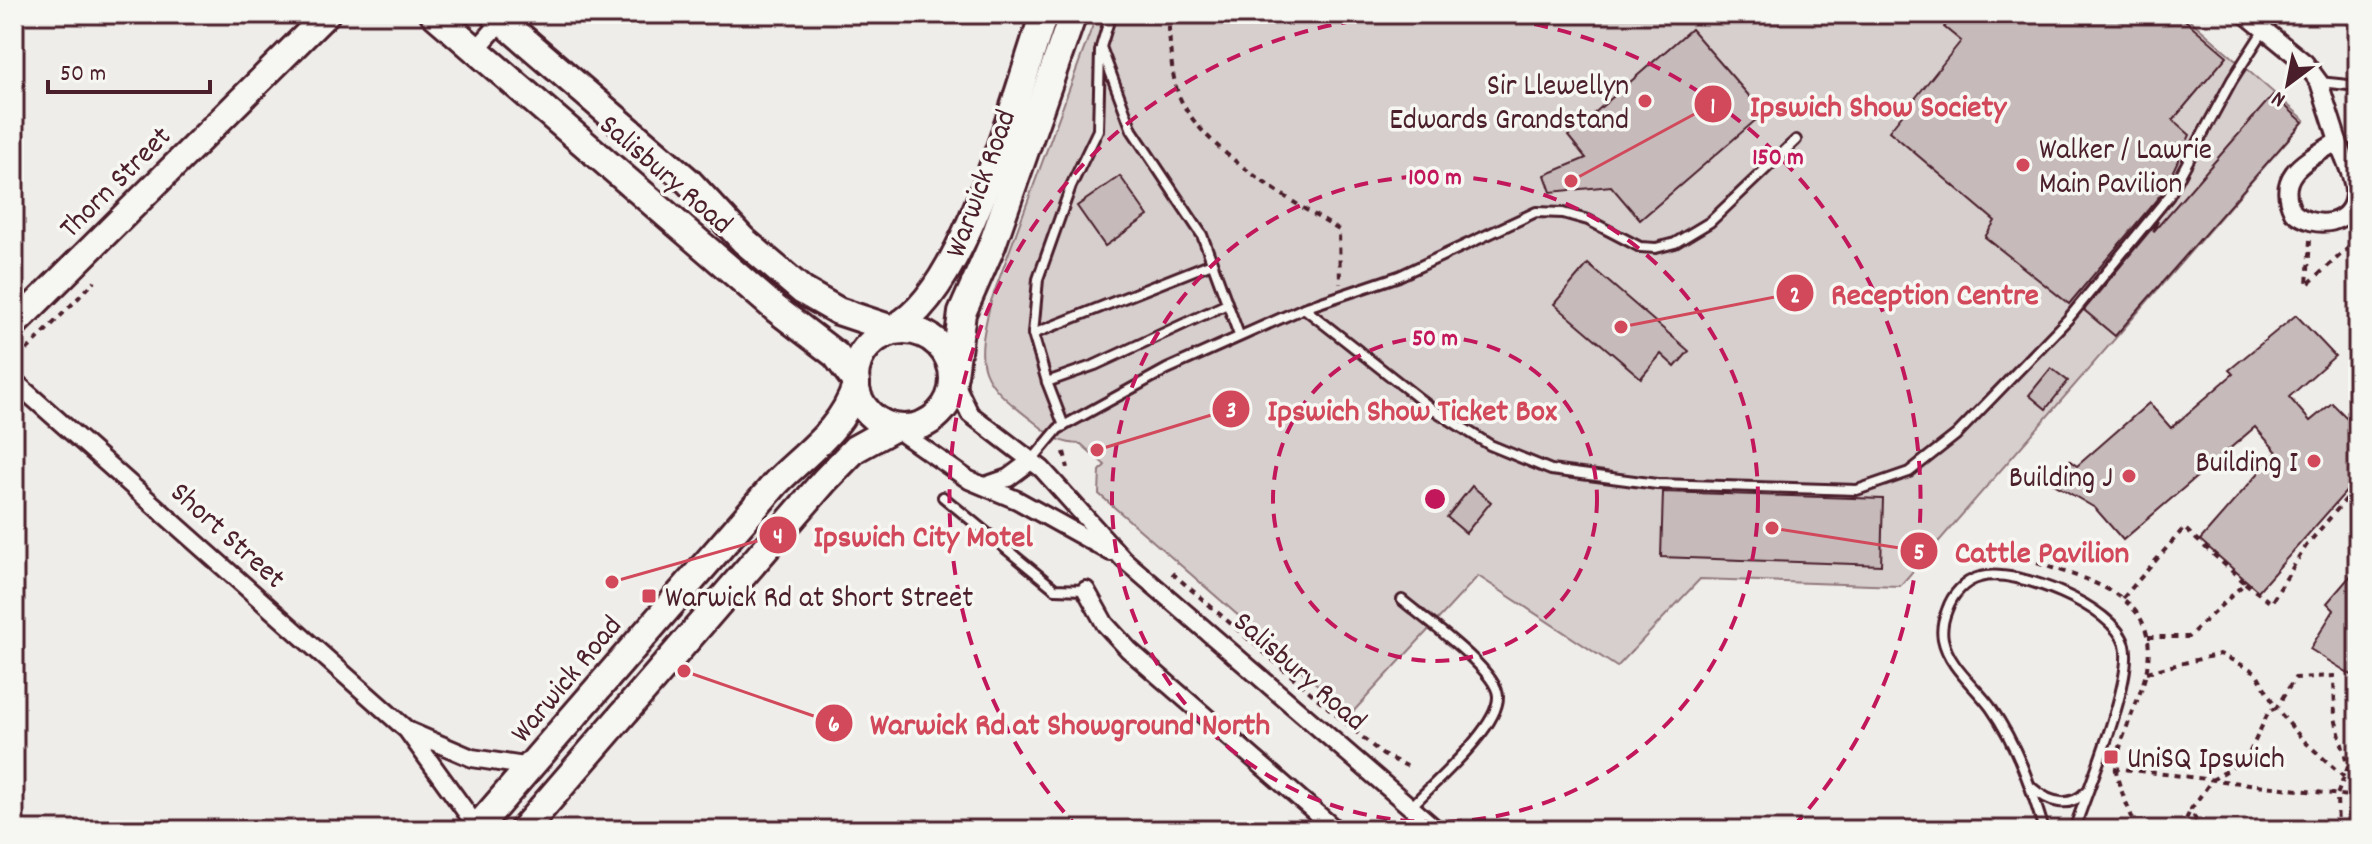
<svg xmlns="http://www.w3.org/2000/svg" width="2372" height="844" font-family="Dekko,sans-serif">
<rect width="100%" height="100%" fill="#efedea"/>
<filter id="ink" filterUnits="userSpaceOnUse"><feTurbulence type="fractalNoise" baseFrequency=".0125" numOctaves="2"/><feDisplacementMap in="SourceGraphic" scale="16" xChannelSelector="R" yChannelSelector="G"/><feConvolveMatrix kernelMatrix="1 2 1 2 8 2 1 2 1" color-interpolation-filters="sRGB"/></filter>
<g filter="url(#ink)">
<path fill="#d7cfce" stroke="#90777c" stroke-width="2" d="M1097,14H2183L2305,120L1900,586L1700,579L1617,667L1478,576L1351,714L1099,494L1100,471L1105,465L1081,444C1058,444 1051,435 1033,421C978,379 974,369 991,301Z"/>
<g fill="#c6babb" stroke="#4a1f2b" stroke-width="2">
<polygon points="1955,14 2178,14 2227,56 2173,120 2190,135 2163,192 2069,304 1985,237 1995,221 1889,131 1961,41 1944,27"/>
<polygon points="1691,29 1764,113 1640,220 1611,186 1551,192 1545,175 1586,158 1568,136"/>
<polygon points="2273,95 2303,122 2115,336 2084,310 2158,221 2153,232"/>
<polygon points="1120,176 1148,216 1105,246 1077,206"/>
<polygon points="1588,264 1689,351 1675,367 1661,354 1641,378 1554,304"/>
<polygon points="2296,315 2335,356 2289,397 2310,421 2332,403 2358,429 2358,478 2258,591 2200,540 2277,452 2255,427 2123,540 2095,508 2054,484 2070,461 2077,466 2149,403 2171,428 2233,374 2229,370"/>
<polygon points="2051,368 2068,381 2046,409 2029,395"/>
<polygon points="1472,486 1491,502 1466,533 1447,517"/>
<polygon points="1663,492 1883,499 1881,565 1661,557"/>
<polygon points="2358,567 2358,679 2310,649 2334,610 2327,603"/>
</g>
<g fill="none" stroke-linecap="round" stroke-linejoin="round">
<g stroke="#4a1f2b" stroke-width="14">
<g id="service">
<polyline points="1111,14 1101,47 1132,130 1202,235 1239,335"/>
<polyline points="2319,82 2358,86"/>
<polyline points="1212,263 1033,334 1047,382 1095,365 1227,304"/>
<polyline points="1304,308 1431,408 1490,445 1551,470 1657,484 1857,490 1909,472 1956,435 2068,319 2169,196 2232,80 2264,30"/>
<polyline points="1033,334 1038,279 1071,186 1098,130 1100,51"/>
<polyline points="1047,382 1064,426"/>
<polyline points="1032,460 1058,429 1167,369 1304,308 1399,276 1536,212 1563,213 1588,220 1640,247 1656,248 1675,243 1710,222 1796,140"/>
<polyline points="943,497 1055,589 1085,590"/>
<path d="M1402,600C1423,618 1497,670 1498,696C1499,728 1433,783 1411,807"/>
<path d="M2031,787C2048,802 2068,810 2086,792"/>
<path d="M2044,830C2031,787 2017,745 1991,708C1976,687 1948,666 1943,639C1941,629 1943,620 1947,610C1952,595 1964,581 1980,577C2015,567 2114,606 2125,645C2134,680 2087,791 2074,830"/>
</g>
</g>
<g stroke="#4a1f2b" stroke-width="22">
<g id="minor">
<polyline points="2245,14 2305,63 2319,82 2338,141"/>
<polyline points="476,50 507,15"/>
<path d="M2338,141C2343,157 2353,174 2354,190C2355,227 2314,230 2293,212C2273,173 2310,159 2338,141Z"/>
<polyline points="14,381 407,730 477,827"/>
<polyline points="954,381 970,414 1042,469 1123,559 1437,830"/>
<polyline points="896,429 969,480 1017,500 1111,552"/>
<polyline points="985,486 1008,478 1032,460"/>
<polyline points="1086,590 1105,624 1129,650 1336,830"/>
<polyline points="409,731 472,758 531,767"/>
</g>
</g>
<g stroke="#4a1f2b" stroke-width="30">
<polyline id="secondary" points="14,325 327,14"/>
</g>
<g stroke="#4a1f2b" stroke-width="32">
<g id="primary">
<polyline points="434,14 776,309 836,355 856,382"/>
<polyline points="494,14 688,181 743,240 803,291 838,311 892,329"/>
<path d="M895,327C966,291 1017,91 1044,14"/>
<circle cx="904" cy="379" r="49"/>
<polyline points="954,375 962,313 992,245 1073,14"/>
<path d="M475,830L776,483C807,452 842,430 856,386"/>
<polyline points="523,830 825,480 855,449 893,428"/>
</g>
</g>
<g stroke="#4a1f2b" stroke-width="4" stroke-dasharray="6 6" stroke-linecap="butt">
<path d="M1168,14C1170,38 1170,71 1178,93C1197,147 1292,201 1339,230L1340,284"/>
<polyline points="2357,100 2358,120"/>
<polyline points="2310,240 2307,285 2358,239"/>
<polyline points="18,359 95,281"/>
<polyline points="1064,452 1068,468"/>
<path d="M2037,563C2094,582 2166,597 2145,677C2137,706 2121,735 2116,765C2114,779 2132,815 2137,830"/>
<polyline points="1172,573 1383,755 1407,766"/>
<polyline points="2245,583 2271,603 2306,546 2358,485"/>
<polyline points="2123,598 2184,528 2245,583 2188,637 2148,637"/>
<polyline points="2147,672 2220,654 2256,672 2276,708 2269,711 2247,758 2212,780 2191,809 2200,830"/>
<polyline points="2114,768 2358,797"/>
<polyline points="2181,830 2191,809"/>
<polyline points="2338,830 2337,795 2348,767 2335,718 2334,676 2295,678 2276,708 2303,740 2344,777"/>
</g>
<use href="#service" stroke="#f6f6f2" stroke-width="8"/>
<use href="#minor" stroke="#f6f6f2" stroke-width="16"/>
<use href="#secondary" stroke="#f6f6f2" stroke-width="24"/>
<use href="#primary" stroke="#f6f6f2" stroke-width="26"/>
</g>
</g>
<g fill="none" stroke="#c2185b" stroke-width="4" stroke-dasharray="14 10">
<circle cx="1435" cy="499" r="162"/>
<circle cx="1435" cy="499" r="323"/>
<path d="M1080 830A485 485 0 0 1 1431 14M1439 14A485 485 0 0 1 1790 830"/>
</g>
<g fill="#d1495b" stroke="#f6f6f2" stroke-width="3">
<circle cx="1645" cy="101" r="8"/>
<circle cx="2023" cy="165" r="8"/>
<circle cx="2314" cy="461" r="8"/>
<circle cx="2129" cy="476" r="8"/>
<rect x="641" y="588" width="16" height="16" rx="4"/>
<rect x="2103" y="749" width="16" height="16" rx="4"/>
</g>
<g text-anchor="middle" stroke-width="7" stroke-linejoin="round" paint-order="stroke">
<g font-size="30" fill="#4a1f2b" stroke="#f6f6f2" text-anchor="end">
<text x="1629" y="94">Sir Llewellyn<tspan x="1629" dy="34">Edwards Grandstand</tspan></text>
<text x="2039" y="158" text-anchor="start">Walker / Lawrie<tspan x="2039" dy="34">Main Pavilion</tspan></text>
<text x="2298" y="471">Building I</text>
<text x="2113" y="486">Building J</text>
<text x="665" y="606" text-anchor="start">Warwick Rd at Short Street</text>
<text x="2127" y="767" text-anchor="start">UniSQ Ipswich</text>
</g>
<g font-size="30" fill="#4a1f2b" stroke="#f6f6f2">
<text transform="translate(667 173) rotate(41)" y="10">Salisbury Road</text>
<text transform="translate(114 181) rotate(-45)" y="10">Thorn Street</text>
<text transform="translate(979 183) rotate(-70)" y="10">Warwick Road</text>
<text transform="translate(229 534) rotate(42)" y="10">Short Street</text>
<text transform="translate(1301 670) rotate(41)" y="10">Salisbury Road</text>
<text transform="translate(565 678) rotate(-50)" y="10">Warwick Road</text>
</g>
</g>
<circle cx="1435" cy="499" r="12" fill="#c2185b" stroke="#f6f6f2" stroke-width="4"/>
<g font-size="24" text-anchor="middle" font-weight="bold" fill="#c2185b" stroke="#f6f6f2" stroke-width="7" stroke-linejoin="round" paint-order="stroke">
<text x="1778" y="164">150 m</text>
<text x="1435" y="184">100 m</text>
<text x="1435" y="345">50 m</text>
</g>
<path fill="none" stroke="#d1495b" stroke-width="3" d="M1571 181L1713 104M1621 327L1795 293M1097 450L1231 409M612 582L778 535M1772 528L1919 551M684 671L834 723"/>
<g fill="#d1495b" stroke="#f6f6f2" stroke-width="3">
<circle cx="1571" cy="181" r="8"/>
<circle cx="1621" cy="327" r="8"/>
<circle cx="1097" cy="450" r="8"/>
<circle cx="612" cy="582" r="8"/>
<circle cx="1772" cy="528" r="8"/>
<circle cx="684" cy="671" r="8"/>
<circle cx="1713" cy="104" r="20"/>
<circle cx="1795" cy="293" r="20"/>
<circle cx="1231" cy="409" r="20"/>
<circle cx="778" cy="535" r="20"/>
<circle cx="1919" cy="551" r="20"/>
<circle cx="834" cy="723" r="20"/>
</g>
<g font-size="24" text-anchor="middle" font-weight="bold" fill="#fff">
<text x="1713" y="113">1</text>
<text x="1795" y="302">2</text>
<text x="1231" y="417">3</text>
<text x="778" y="543">4</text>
<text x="1919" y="559">5</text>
<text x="834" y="731">6</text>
</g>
<g font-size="32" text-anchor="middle" font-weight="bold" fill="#d1495b" stroke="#f6f6f2" stroke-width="7" stroke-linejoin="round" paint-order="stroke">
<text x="1878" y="116">Ipswich Show Society</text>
<text x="1935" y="304">Reception Centre</text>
<text x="1412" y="420">Ipswich Show Ticket Box</text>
<text x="923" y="546">Ipswich City Motel</text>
<text x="2042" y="562">Cattle Pavilion</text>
<text x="1070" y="734">Warwick Rd at Showground North</text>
</g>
<rect width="2372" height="844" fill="none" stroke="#f6f6f2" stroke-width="48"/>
<rect x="24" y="24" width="2324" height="796" fill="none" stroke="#4a1f2b" stroke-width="3" filter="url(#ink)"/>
<g transform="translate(2288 84) rotate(212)" stroke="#f6f6f2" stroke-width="6" paint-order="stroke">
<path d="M0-6L14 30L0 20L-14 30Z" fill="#4a1f2b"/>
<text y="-12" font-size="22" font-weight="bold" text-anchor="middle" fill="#4a1f2b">N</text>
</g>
<path d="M48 80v12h162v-12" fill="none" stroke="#4a1f2b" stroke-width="4"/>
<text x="60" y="80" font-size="24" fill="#4a1f2b" stroke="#f6f6f2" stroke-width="6" paint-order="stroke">50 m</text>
</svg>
